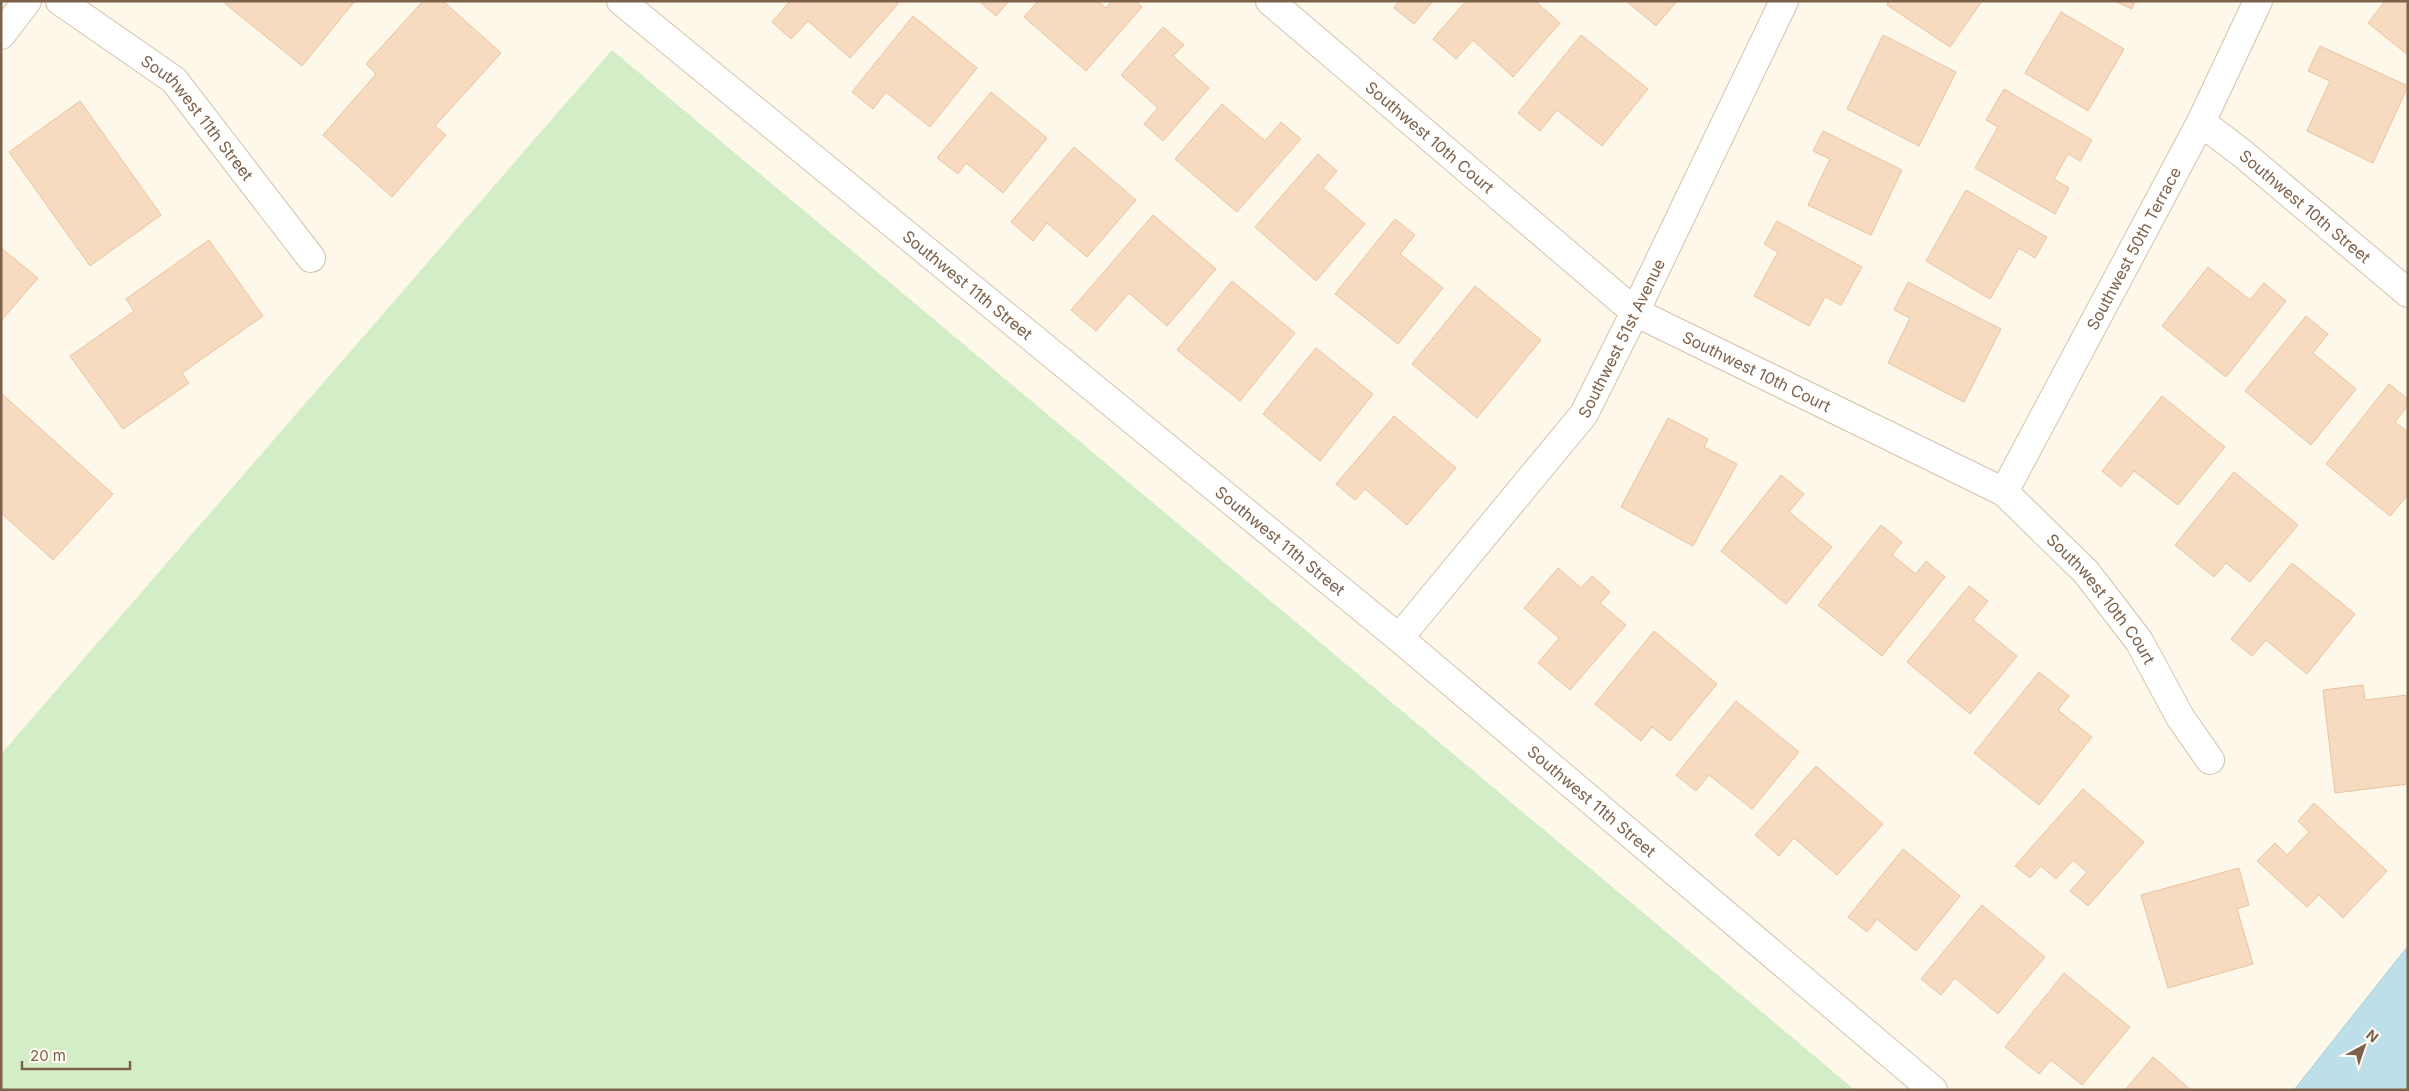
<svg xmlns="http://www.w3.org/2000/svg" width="2409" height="1091" font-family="Inter,sans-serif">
<rect width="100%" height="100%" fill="#fef8eb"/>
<polygon fill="#d3eec7" points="612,50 1855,1090 1,1090 1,754"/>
<polygon fill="#bddfea" stroke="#a2cedd" points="2408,946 2408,1090 2294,1090"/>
<g fill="#f6dbc0" stroke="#eac39f">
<polygon points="222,1 355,1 302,66"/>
<polygon points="423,1 443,1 501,53 435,126 446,135 392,197 323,135 376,74 366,64"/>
<polygon points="790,1 895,1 898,4 850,58 808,21 791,39 772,22"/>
<polygon points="979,1 1009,1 996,16"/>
<polygon points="1038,1 1098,1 1106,8 1112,1 1136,1 1142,7 1086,71 1024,17"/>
<polygon points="1399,1 1433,1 1414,24 1394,8"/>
<polygon points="1466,1 1535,1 1560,23 1513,77 1473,40 1456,59 1433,39"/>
<polygon points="1626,1 1677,1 1656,26"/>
<polygon points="1889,1 1982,1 1950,47 1887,5"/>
<polygon points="2115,1 2135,1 2132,9"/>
<polygon points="2385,1 2408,1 2408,55 2368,23"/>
<polygon points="2061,12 2124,49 2088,111 2025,73"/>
<polygon points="913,16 977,68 930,127 886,92 873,109 852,92"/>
<polygon points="1163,27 1184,45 1173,56 1209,88 1163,141 1144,124 1158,108 1121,75"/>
<polygon points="1581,35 1648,89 1602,146 1557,110 1540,131 1518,113"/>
<polygon points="1883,35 1956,72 1919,146 1847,109"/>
<polygon points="2320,46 2408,86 2373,163 2307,131 2330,81 2308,71"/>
<polygon points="2004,89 2092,140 2080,161 2068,154 2054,179 2069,188 2055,214 1975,168 1998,127 1986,120"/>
<polygon points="991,92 1047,138 1003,193 966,163 958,174 937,158"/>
<polygon points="80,101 161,215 90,266 9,152"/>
<polygon points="1222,104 1265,141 1281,122 1301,139 1237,212 1175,159"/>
<polygon points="1823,131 1902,170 1871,235 1808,205 1830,159 1813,151"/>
<polygon points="1074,147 1136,200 1087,257 1047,223 1033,241 1011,222"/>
<polygon points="1318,154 1337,171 1323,188 1365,224 1316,281 1255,227"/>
<polygon points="1966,190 2047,237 2035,258 2019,248 1990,299 1926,261"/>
<polygon points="1153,215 1216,269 1167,326 1129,293 1096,331 1071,310"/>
<polygon points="1395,219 1415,235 1400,254 1443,288 1398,344 1335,294"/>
<polygon points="1777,221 1862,267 1841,305 1825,297 1809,326 1754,296 1778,252 1764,244"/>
<polygon points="209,240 263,316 182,373 189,383 123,429 70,356 134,311 126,299"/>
<polygon points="1,248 38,278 1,321"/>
<polygon points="2208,267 2250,300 2264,283 2286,301 2226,377 2162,326"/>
<polygon points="1232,281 1295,333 1240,401 1177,350"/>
<polygon points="1908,282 2001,329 1964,402 1888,363 1910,318 1894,310"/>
<polygon points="1475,286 1541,340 1477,418 1412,364"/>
<polygon points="2306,316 2328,334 2313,353 2356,389 2311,445 2245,391"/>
<polygon points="1316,348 1373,394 1320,461 1263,414"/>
<polygon points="2389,384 2408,399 2408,405 2395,422 2408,432 2408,495 2390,516 2326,464"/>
<polygon points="1,393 113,494 53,560 1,513"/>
<polygon points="2162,396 2225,447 2178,505 2134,471 2121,487 2102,471"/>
<polygon points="1394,416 1456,468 1407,525 1365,489 1355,500 1336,484"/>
<polygon points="1668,418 1708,439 1704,447 1737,464 1693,546 1621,507"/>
<polygon points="2234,472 2298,525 2250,582 2226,563 2214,577 2175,545"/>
<polygon points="1781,475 1804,494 1789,512 1832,547 1786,604 1721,551"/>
<polygon points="1881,525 1902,542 1892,555 1916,574 1926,561 1945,577 1882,656 1818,605"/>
<polygon points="2292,563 2355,614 2307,674 2266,640 2252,656 2231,639"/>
<polygon points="1558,568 1581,588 1592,576 1610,592 1600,603 1626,625 1570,690 1538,663 1559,638 1524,608"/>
<polygon points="1969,586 1988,601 1973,620 2017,656 1970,714 1907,662"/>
<polygon points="1654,631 1717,684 1670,741 1652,727 1641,741 1595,704"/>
<polygon points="2039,672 2069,696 2058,710 2092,737 2039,805 1974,753"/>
<polygon points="2363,685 2365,700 2408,695 2408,784 2335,793 2323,690"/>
<polygon points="1736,701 1799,752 1752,809 1709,775 1696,791 1676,775"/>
<polygon points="1816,766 1883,824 1837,875 1794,838 1779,856 1755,835"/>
<polygon points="2083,789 2144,842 2088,906 2070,891 2087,872 2073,860 2056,879 2041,866 2030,878 2015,866"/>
<polygon points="2314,803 2387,871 2343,918 2319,895 2307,907 2257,861 2275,843 2287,855 2309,832 2298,821"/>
<polygon points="1903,849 1960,896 1916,951 1877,919 1867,932 1848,917"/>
<polygon points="2239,868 2249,905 2237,909 2253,964 2168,988 2141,895"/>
<polygon points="1982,905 2045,957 1998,1014 1955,978 1941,995 1921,979"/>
<polygon points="2064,973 2130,1027 2082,1085 2051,1060 2039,1074 2005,1047"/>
<polygon points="2153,1057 2191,1090 2125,1090"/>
</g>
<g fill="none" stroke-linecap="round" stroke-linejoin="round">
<g stroke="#d3c2ae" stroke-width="30">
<g id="minor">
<path id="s1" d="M60,1L174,80L311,258"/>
<path id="s2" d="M621,1L1399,638L1933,1090"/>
<path id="s3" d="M1270,1L1635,312L2004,492L2086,572L2139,641L2180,717L2210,760"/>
<polyline points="1,35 27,1"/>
<path id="s4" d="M2201,122L2243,154L2408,293"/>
<path id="s5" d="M2004,492L2201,122L2258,1"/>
<path id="s6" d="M1399,638L1584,414L1635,312L1784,1"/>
</g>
</g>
<use href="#minor" stroke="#fff" stroke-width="28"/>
</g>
<g text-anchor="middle" stroke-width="4" stroke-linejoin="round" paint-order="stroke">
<g font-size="16" fill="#7c614b" stroke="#fffbf3">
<text dy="6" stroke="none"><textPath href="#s1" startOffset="182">Southwest 11th Street</textPath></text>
<text dy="6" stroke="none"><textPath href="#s3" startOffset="210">Southwest 10th Court</textPath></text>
<text dy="6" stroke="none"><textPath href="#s4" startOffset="134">Southwest 10th Street</textPath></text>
<text dy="6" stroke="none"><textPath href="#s5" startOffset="276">Southwest 50th Terrace</textPath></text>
<text dy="6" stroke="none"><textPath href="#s2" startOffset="448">Southwest 11th Street</textPath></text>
<text dy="6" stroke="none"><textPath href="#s6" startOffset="375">Southwest 51st Avenue</textPath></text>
<text dy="6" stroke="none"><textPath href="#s3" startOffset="615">Southwest 10th Court</textPath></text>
<text dy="6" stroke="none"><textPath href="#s2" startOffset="852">Southwest 11th Street</textPath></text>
<text dy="6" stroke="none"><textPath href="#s3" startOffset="1035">Southwest 10th Court</textPath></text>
<text dy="6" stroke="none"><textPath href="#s2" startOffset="1258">Southwest 11th Street</textPath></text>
</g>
</g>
<rect width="2409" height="1091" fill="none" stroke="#7c614b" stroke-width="5"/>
<g transform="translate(2364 1046) rotate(40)" stroke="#fffbf3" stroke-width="4" paint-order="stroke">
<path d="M0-4L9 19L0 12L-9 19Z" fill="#7c614b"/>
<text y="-8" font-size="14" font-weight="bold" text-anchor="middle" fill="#7c614b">N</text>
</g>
<path d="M22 1061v8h108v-8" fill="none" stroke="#7c614b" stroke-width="2.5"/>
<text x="30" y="1061" font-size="15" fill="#7c614b" stroke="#fffbf3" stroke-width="4" paint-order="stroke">20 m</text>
</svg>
